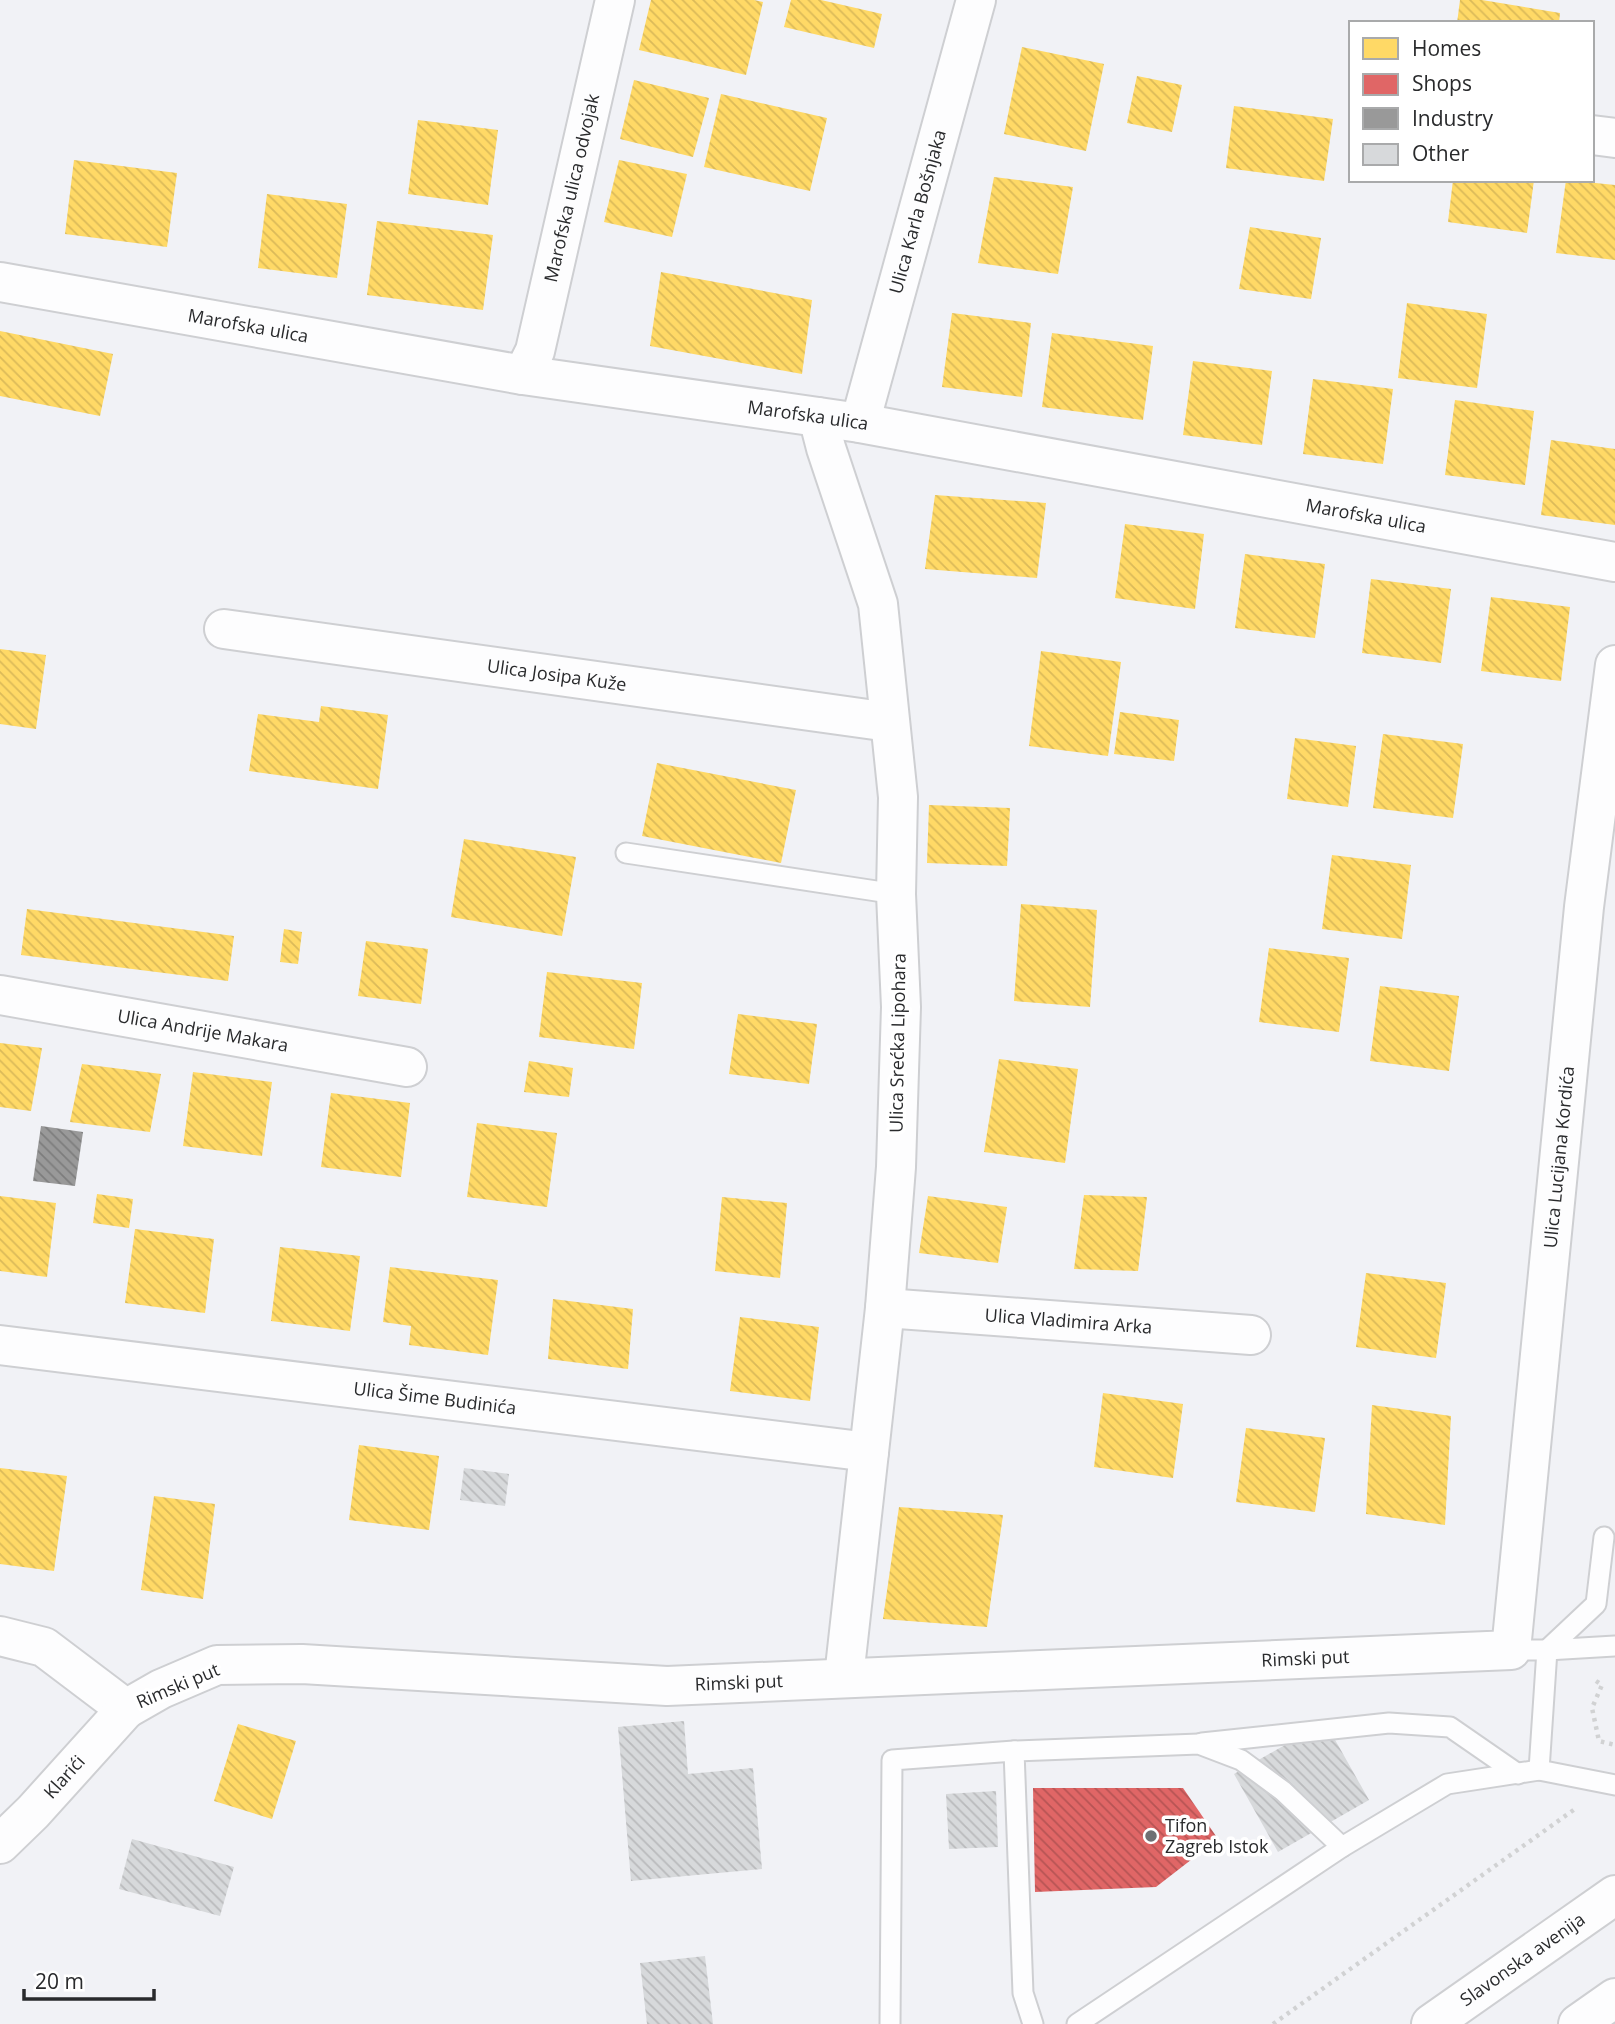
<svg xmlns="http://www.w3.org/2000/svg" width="1615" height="2024" font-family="'Open Sans',sans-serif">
<defs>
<pattern id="homes-back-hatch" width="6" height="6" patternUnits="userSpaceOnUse" patternTransform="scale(1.75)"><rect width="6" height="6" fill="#ffd966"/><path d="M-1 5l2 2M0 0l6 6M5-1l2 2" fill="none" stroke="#dbba59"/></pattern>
<pattern id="shops-back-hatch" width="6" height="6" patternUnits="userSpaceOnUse" patternTransform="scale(1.75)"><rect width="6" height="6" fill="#e06666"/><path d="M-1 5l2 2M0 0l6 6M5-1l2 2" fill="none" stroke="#b65454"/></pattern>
<pattern id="industry-back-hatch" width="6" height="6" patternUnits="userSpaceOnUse" patternTransform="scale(1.75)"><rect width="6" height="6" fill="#999"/><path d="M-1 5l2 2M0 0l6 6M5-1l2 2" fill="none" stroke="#7d7d7d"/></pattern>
<pattern id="building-back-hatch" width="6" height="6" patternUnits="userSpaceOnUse" patternTransform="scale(1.75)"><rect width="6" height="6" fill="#d7d9db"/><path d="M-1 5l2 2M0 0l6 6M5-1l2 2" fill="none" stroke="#b9babc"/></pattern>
</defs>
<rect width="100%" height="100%" fill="#f1f2f6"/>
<g fill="url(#homes-back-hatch)">
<polygon points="651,0 754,0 763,2 746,75 639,50"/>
<polygon points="791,0 821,0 882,14 874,48 784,27"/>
<polygon points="1460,0 1482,0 1560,13 1559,23 1457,23"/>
<polygon points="1022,47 1104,64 1086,151 1004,134"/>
<polygon points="1137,76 1182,85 1172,132 1127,123"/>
<polygon points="634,80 709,98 693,157 620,139"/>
<polygon points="721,94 827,118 810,191 704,167"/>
<polygon points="1234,106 1333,119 1324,181 1226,168"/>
<polygon points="418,120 498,130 488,205 408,194"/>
<polygon points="74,160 177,173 167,247 65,234"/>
<polygon points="619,160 687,174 672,237 604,222"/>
<polygon points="994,177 1073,187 1058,274 978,263"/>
<polygon points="1453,180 1534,180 1527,233 1448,222"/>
<polygon points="1566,180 1615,185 1615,260 1556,253"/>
<polygon points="267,194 347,204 337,278 258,268"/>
<polygon points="377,221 493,235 483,310 367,295"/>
<polygon points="1250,227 1321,238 1311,299 1239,289"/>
<polygon points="661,272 812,300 802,374 650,346"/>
<polygon points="1407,303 1487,314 1477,388 1398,378"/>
<polygon points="952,313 1031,323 1022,397 942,387"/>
<polygon points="0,331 113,354 100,416 0,396"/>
<polygon points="1052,333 1153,346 1143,420 1042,407"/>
<polygon points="1193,361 1272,371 1262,445 1183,435"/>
<polygon points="1313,379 1393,389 1383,464 1303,454"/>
<polygon points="1455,400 1534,411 1525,485 1445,475"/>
<polygon points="1551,440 1615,449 1615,525 1541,515"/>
<polygon points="935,495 1046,503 1037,578 925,569"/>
<polygon points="1125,524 1204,534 1195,609 1115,598"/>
<polygon points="1245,554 1325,564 1315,638 1235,628"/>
<polygon points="1371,579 1451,589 1441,663 1362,653"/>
<polygon points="1491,597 1570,607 1561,681 1481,671"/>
<polygon points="0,649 46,655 36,729 0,724"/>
<polygon points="1041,651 1121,662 1108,756 1029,746"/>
<polygon points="321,706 388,715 378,789 249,771 258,714 319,722"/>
<polygon points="1120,712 1179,720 1174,761 1114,754"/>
<polygon points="1383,734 1463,744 1453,818 1373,808"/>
<polygon points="1295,738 1356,746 1348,807 1287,799"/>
<polygon points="657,763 796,790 781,863 642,836"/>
<polygon points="929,805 1010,808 1007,866 927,863"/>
<polygon points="464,839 576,857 562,936 451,917"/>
<polygon points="1332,855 1411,865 1402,939 1322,929"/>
<polygon points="1021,904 1097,910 1090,1007 1014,1001"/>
<polygon points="27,909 234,936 228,981 21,955"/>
<polygon points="284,929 302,932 298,964 280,962"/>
<polygon points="366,941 428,949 421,1004 358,996"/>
<polygon points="1269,948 1349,958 1339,1032 1259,1022"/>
<polygon points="547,972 642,983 634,1049 539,1037"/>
<polygon points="1380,986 1459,996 1449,1071 1370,1061"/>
<polygon points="738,1014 817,1024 809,1084 729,1074"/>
<polygon points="0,1043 42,1048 31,1111 0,1107"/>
<polygon points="999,1059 1078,1069 1065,1163 984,1152"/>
<polygon points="529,1061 573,1068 569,1097 524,1092"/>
<polygon points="82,1064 161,1074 150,1132 70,1122"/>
<polygon points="193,1072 272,1082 262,1156 183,1146"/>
<polygon points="331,1093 410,1103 401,1177 321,1167"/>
<polygon points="477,1123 557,1133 547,1207 467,1197"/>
<polygon points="97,1194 133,1199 129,1228 93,1223"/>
<polygon points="1084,1195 1147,1197 1138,1271 1074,1269"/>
<polygon points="0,1196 56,1203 47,1277 0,1271"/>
<polygon points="928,1196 1007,1207 998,1263 919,1253"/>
<polygon points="722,1197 787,1203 780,1278 715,1271"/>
<polygon points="135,1229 214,1239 205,1313 125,1303"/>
<polygon points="280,1247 360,1256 350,1331 271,1321"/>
<polygon points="390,1267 498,1280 488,1355 409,1345 411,1326 383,1322"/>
<polygon points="1366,1273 1446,1283 1436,1358 1356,1347"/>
<polygon points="553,1299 633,1309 628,1369 548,1359"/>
<polygon points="740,1317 819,1327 810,1401 730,1391"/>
<polygon points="1103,1393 1183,1404 1173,1478 1094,1467"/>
<polygon points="1372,1405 1451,1416 1445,1525 1366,1514"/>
<polygon points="1246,1428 1325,1438 1315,1512 1236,1502"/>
<polygon points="359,1445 439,1456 429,1530 349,1520"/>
<polygon points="0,1468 67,1476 54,1571 0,1564"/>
<polygon points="154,1496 215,1504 203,1599 141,1590"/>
<polygon points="899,1507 1003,1515 987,1627 883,1619"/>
<polygon points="238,1724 296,1741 272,1819 214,1801"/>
</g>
<polygon fill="url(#shops-back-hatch)" points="1033,1788 1183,1788 1218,1839 1156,1887 1035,1892"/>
<polygon fill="url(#industry-back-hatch)" points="41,1126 83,1132 75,1186 33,1181"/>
<g fill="url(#building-back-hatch)">
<polygon points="464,1468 509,1474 505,1506 460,1500"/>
<polygon points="684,1721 688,1774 753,1768 762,1869 631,1881 618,1727"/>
<polygon points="1325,1722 1369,1800 1278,1852 1234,1774"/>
<polygon points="996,1791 998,1847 949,1849 946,1794"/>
<polygon points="132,1839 234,1867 220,1916 119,1889"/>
<polygon points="705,1956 713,2024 647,2024 640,1963"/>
</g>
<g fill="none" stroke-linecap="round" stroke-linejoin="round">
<g stroke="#cecfd2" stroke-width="23">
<g id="lane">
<polyline points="626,853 896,894"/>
<polyline points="1511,1650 1547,1650 1539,1770"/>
<polyline points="1547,1650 1596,1604 1604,1537"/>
<polyline points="1547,1650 1615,1646"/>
<polyline points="1202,1743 1389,1723 1450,1727 1518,1774"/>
<polyline points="890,2024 892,1760 1014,1751"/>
<polyline points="1033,2024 1023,1993 1014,1751 1199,1744 1241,1760 1283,1791 1342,1847"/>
<polyline points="1077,2024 1342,1847 1447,1784 1539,1770 1615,1785"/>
</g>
</g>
<g stroke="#cecfd2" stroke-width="42">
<g id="street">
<polyline points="1592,135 1615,138"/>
<path id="s1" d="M0,282L523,375L860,423L1615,562"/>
<path id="s2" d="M523,375L535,351L615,0"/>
<polyline points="818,417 826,448 878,604 898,797 896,894 901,1007 896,1167 885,1308 844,1677"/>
<path id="s3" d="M860,423L976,0"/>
<path id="s4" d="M224,629L889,722"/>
<path id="s5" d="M0,995L407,1067"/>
<path id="s6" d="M885,1308L1251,1335"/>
<path id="s7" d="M0,1345L869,1452"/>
<path id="s8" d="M0,1636L44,1647L126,1709L161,1689L217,1665L302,1664L667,1686L1511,1650L1584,907L1615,665"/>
<path id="s9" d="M0,1844L33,1812L126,1709"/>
</g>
</g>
<g stroke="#cecfd2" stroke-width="42">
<g id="secondary">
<path id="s10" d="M1431,2024L1615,1895"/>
<polyline points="1578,2024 1615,1998"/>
</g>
</g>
<g stroke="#d1d2d3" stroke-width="4.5" stroke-dasharray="3.5 5" stroke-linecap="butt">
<polyline points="1596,1681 1602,1685 1592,1708 1599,1741 1615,1745"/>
<polyline points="1273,2024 1575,1809"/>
</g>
<use href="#lane" stroke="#fdfdfe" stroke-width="19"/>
<use href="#street" stroke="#fdfdfe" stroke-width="38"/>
<use href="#secondary" stroke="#fdfdfe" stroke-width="38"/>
</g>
<circle fill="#6f7073" stroke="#fff" stroke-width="2.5" cx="1151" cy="1836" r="7"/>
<g text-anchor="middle" stroke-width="7" stroke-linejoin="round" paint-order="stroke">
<g font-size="18" fill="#292a2c" stroke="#fff">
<text dy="6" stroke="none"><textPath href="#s2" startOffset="194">Marofska ulica odvojak</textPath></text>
<text dy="6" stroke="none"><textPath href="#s3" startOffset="219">Ulica Karla Bošnjaka</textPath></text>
<text dy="6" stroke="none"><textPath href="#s1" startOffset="252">Marofska ulica</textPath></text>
<text dy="6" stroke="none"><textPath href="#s1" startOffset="819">Marofska ulica</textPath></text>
<text dy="6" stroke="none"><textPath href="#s1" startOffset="1386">Marofska ulica</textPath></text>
<text dy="6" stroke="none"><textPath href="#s4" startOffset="336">Ulica Josipa Kuže</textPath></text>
<text dy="6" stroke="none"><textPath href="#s5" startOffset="206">Ulica Andrije Makara</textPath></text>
<text transform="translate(898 1043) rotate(-89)" y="6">Ulica Srećka Lipohara</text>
<text dy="6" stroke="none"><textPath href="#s8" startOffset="2040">Ulica Lucijana Kordića</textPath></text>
<text dy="6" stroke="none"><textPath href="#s6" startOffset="184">Ulica Vladimira Arka</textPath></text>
<text dy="6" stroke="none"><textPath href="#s7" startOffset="438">Ulica Šime Budinića</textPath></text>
<text dy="6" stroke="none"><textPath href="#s8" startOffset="1339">Rimski put</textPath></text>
<text dy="6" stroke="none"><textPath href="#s8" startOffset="772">Rimski put</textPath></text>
<text transform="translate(178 1686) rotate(-23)" y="6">Rimski put</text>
<text dy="6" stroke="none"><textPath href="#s9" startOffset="93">Klarići</textPath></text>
<text dy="6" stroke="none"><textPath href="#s10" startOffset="112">Slavonska avenija</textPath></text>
</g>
<g font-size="18" fill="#292a2c" stroke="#fff" text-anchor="start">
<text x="1165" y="1832">Tifon<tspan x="1165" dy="21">Zagreb Istok</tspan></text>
</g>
</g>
<rect x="1349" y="21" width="245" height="161" fill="#ffffff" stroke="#a9aaab" stroke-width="2"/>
<rect x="1363" y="38" width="35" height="21" fill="#ffd966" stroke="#a9aaab" stroke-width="2"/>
<text x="1412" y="56" font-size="21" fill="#292a2c">Homes</text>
<rect x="1363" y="74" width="35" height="21" fill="#e06666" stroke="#a9aaab" stroke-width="2"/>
<text x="1412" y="91" font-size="21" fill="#292a2c">Shops</text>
<rect x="1363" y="108" width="35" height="21" fill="#999999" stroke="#a9aaab" stroke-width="2"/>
<text x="1412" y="126" font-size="21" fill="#292a2c">Industry</text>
<rect x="1363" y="144" width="35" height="21" fill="#d7d9db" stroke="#a9aaab" stroke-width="2"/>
<text x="1412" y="161" font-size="21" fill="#292a2c">Other</text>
<path d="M24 1989v10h130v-10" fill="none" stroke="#292a2c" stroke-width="3.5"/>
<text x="35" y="1989" font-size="21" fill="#292a2c" stroke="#ffffff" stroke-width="5" paint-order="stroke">20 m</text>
</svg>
